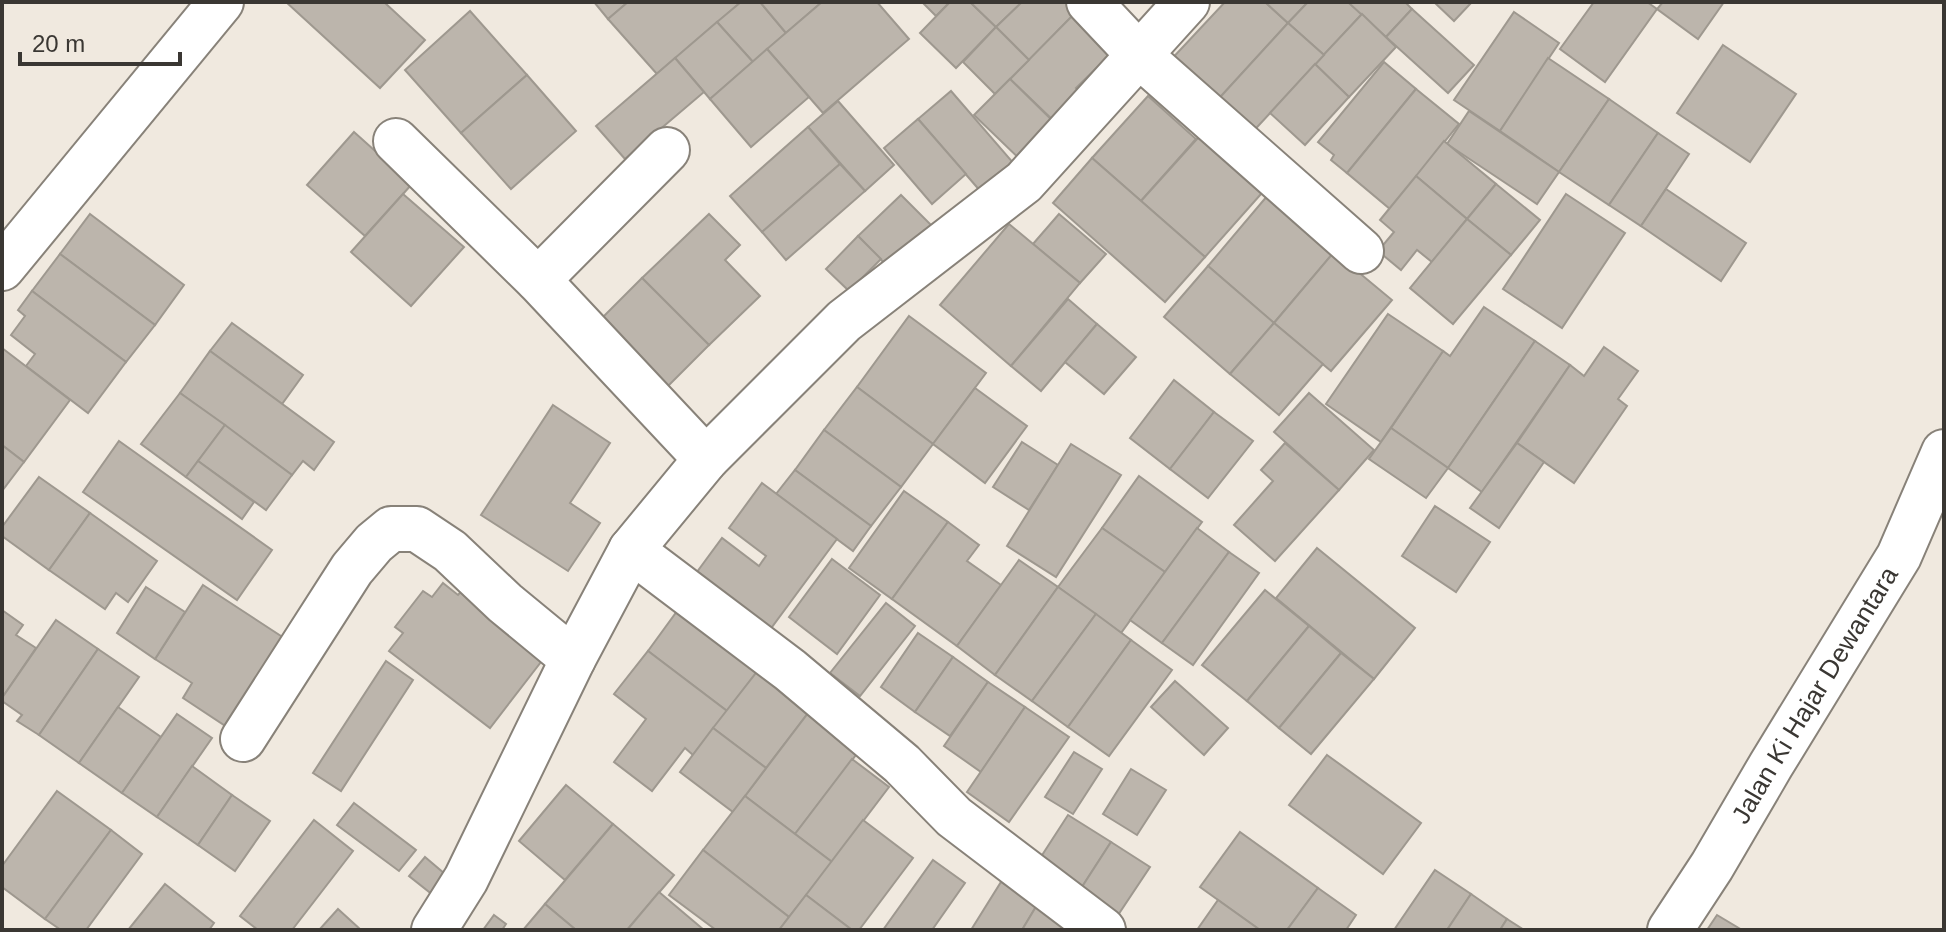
<svg xmlns="http://www.w3.org/2000/svg" width="1946" height="932" font-family="Helvetica,sans-serif">
<rect width="100%" height="100%" fill="#f0e9df"/>
<g fill="#bcb5ac" stroke="#9e988f" stroke-width="2">
<polygon points="286,2 384,2 425,40 380,88"/>
<polygon points="594,2 628,2 608,19"/>
<polygon points="628,2 741,2 657,74 608,19"/>
<polygon points="741,2 760,2 786,33 753,62 717,22"/>
<polygon points="760,2 822,2 786,33"/>
<polygon points="822,2 877,2 909,39 823,113 767,49"/>
<polygon points="922,2 950,2 936,16"/>
<polygon points="950,2 970,2 996,27 956,68 920,33"/>
<polygon points="970,2 1022,2 996,27"/>
<polygon points="1022,2 1080,2 1083,5 1029,60 996,27"/>
<polygon points="1225,2 1265,2 1288,23 1213,105 1167,64"/>
<polygon points="1265,2 1308,2 1288,23"/>
<polygon points="1308,2 1348,2 1362,14 1324,55 1288,23"/>
<polygon points="1352,2 1405,2 1412,9 1386,37 1350,4"/>
<polygon points="1434,2 1472,2 1454,21"/>
<polygon points="1594,2 1647,2 1657,9 1605,82 1560,49"/>
<polygon points="1663,2 1724,2 1698,39 1657,9"/>
<polygon points="1083,5 1121,44 1076,88 1085,97 1058,125 1010,79"/>
<polygon points="1412,9 1474,65 1448,93 1386,37"/>
<polygon points="470,11 527,75 461,133 405,70"/>
<polygon points="1514,12 1559,43 1500,131 1454,100"/>
<polygon points="1362,14 1396,47 1349,97 1315,64"/>
<polygon points="717,22 753,62 710,99 675,58"/>
<polygon points="1288,23 1324,55 1247,138 1213,105"/>
<polygon points="996,27 1029,60 995,94 963,62"/>
<polygon points="1723,45 1796,94 1750,162 1677,113"/>
<polygon points="767,49 809,97 751,147 710,99"/>
<polygon points="675,58 704,92 625,159 596,126"/>
<polygon points="1548,58 1609,99 1559,172 1500,131"/>
<polygon points="1384,62 1416,89 1347,173 1331,160 1334,155 1318,142"/>
<polygon points="1315,64 1349,97 1305,145 1270,113"/>
<polygon points="527,75 576,131 511,189 461,133"/>
<polygon points="1010,79 1066,134 1030,169 974,115"/>
<polygon points="1416,89 1459,124 1390,209 1347,173"/>
<polygon points="951,91 1021,172 988,200 918,119"/>
<polygon points="1148,96 1196,139 1141,201 1092,158"/>
<polygon points="1609,99 1658,133 1609,205 1559,172"/>
<polygon points="838,101 894,165 865,191 808,127"/>
<polygon points="1469,111 1559,172 1537,204 1447,144"/>
<polygon points="918,119 966,174 932,204 884,148"/>
<polygon points="808,127 840,164 762,232 730,196"/>
<polygon points="1206,129 1269,185 1205,257 1141,201"/>
<polygon points="354,132 412,184 365,236 307,185"/>
<polygon points="1658,133 1689,154 1641,226 1609,205"/>
<polygon points="1444,141 1496,184 1467,219 1416,176"/>
<polygon points="1092,158 1205,257 1165,302 1053,203"/>
<polygon points="840,164 865,191 786,260 762,232"/>
<polygon points="1416,176 1467,219 1432,262 1417,250 1401,270 1378,251 1394,232 1380,220"/>
<polygon points="1496,184 1540,220 1511,255 1467,219"/>
<polygon points="1666,189 1746,243 1721,281 1641,226"/>
<polygon points="403,194 464,247 411,306 351,252"/>
<polygon points="1566,194 1625,233 1562,328 1503,289"/>
<polygon points="901,195 932,226 889,268 858,236"/>
<polygon points="1268,195 1334,252 1274,323 1208,266"/>
<polygon points="90,214 184,285 155,325 60,254"/>
<polygon points="709,214 740,245 725,260 760,296 709,345 642,278"/>
<polygon points="1059,214 1106,254 1080,283 1033,244"/>
<polygon points="1467,219 1511,255 1453,324 1410,288"/>
<polygon points="1009,224 1080,283 1011,366 940,305"/>
<polygon points="858,236 881,259 849,291 826,269"/>
<polygon points="1334,252 1392,300 1331,371 1274,323"/>
<polygon points="60,254 155,325 126,362 32,291"/>
<polygon points="1208,266 1274,323 1230,374 1164,317"/>
<polygon points="642,278 709,345 663,391 597,323"/>
<polygon points="32,291 126,362 88,413 26,366 35,354 11,335 25,316 18,310"/>
<polygon points="1068,299 1097,324 1041,391 1011,366"/>
<polygon points="1484,307 1535,341 1448,468 1391,428 1443,351 1450,356"/>
<polygon points="1388,314 1443,351 1381,442 1326,404"/>
<polygon points="909,316 986,373 933,444 857,387"/>
<polygon points="232,323 303,375 282,404 210,351"/>
<polygon points="1274,323 1323,364 1279,415 1230,374"/>
<polygon points="1097,324 1136,357 1104,394 1065,362"/>
<polygon points="1535,341 1570,365 1482,492 1448,468"/>
<polygon points="1604,347 1638,371 1618,399 1627,406 1574,483 1517,443 1570,365 1584,376"/>
<polygon points="2,348 70,400 24,462 2,445"/>
<polygon points="210,351 334,442 314,470 303,461 292,475 180,393"/>
<polygon points="1174,380 1214,412 1170,469 1130,438"/>
<polygon points="857,387 933,444 901,487 824,430"/>
<polygon points="975,388 1027,426 985,483 933,444"/>
<polygon points="180,393 225,425 186,477 141,444"/>
<polygon points="1309,393 1374,450 1339,490 1274,432"/>
<polygon points="553,405 610,443 570,503 600,523 568,571 481,515"/>
<polygon points="1214,412 1253,441 1208,498 1170,469"/>
<polygon points="225,425 292,475 266,510 198,461"/>
<polygon points="1391,428 1448,468 1426,498 1369,459"/>
<polygon points="824,430 901,487 871,526 795,470"/>
<polygon points="119,441 272,550 237,600 83,492"/>
<polygon points="1022,442 1058,465 1029,510 993,487"/>
<polygon points="1285,443 1339,490 1275,561 1234,525 1273,481 1261,470"/>
<polygon points="1517,443 1544,462 1499,528 1470,508"/>
<polygon points="1071,444 1121,475 1056,577 1007,546"/>
<polygon points="2,445 24,462 2,491"/>
<polygon points="198,461 254,502 242,519 186,477"/>
<polygon points="795,470 871,526 853,551 776,494"/>
<polygon points="1139,476 1202,522 1165,572 1102,528"/>
<polygon points="39,477 90,513 49,570 2,536 2,527"/>
<polygon points="762,483 837,539 769,631 694,576 722,538 759,566 766,556 729,528"/>
<polygon points="904,491 948,522 892,599 849,568"/>
<polygon points="1435,506 1490,542 1456,592 1402,556"/>
<polygon points="90,513 157,561 128,602 116,593 105,609 49,570"/>
<polygon points="948,522 979,545 967,561 1001,585 957,646 892,599"/>
<polygon points="1102,528 1165,572 1121,633 1058,587"/>
<polygon points="1197,528 1229,552 1162,643 1130,620"/>
<polygon points="1317,548 1415,628 1374,679 1276,598"/>
<polygon points="1229,552 1259,573 1193,665 1162,643"/>
<polygon points="832,559 880,595 837,654 789,617"/>
<polygon points="1019,560 1058,587 995,675 957,646"/>
<polygon points="443,583 458,595 467,585 551,649 490,728 389,651 403,633 395,627 423,591 432,597"/>
<polygon points="203,585 284,638 227,727 183,698 192,683 155,659"/>
<polygon points="146,587 185,612 155,659 117,633"/>
<polygon points="1058,587 1096,614 1032,701 995,675"/>
<polygon points="1265,590 1309,626 1247,701 1202,665"/>
<polygon points="683,603 763,664 727,711 648,651"/>
<polygon points="886,603 915,626 860,696 830,673"/>
<polygon points="2,610 23,625 16,635 36,648 2,698"/>
<polygon points="1096,614 1131,640 1068,727 1032,701"/>
<polygon points="56,620 98,649 39,735 17,721 22,715 2,701 2,698"/>
<polygon points="1309,626 1341,653 1279,728 1247,701"/>
<polygon points="918,633 953,657 915,712 881,687"/>
<polygon points="1131,640 1172,670 1109,756 1068,727"/>
<polygon points="98,649 139,677 79,763 39,735"/>
<polygon points="648,651 727,711 693,755 685,748 652,791 614,762 646,719 614,694"/>
<polygon points="1341,653 1374,679 1311,754 1279,728"/>
<polygon points="953,657 988,682 950,736 915,712"/>
<polygon points="386,661 413,680 341,791 313,773"/>
<polygon points="763,664 815,704 766,768 713,728"/>
<polygon points="1175,681 1228,728 1204,755 1151,707"/>
<polygon points="988,682 1025,707 981,772 944,746"/>
<polygon points="815,704 866,742 795,834 745,796"/>
<polygon points="118,707 161,737 122,793 79,763"/>
<polygon points="1025,707 1069,737 1009,822 967,792"/>
<polygon points="177,714 212,738 157,817 122,793"/>
<polygon points="713,728 766,768 733,812 680,772"/>
<polygon points="1074,752 1102,769 1073,814 1045,797"/>
<polygon points="1327,755 1421,823 1383,874 1289,805"/>
<polygon points="852,759 889,787 832,862 795,834"/>
<polygon points="192,766 232,795 198,845 157,817"/>
<polygon points="1131,769 1166,790 1137,835 1103,814"/>
<polygon points="566,785 613,824 565,880 519,841"/>
<polygon points="57,791 111,830 45,919 2,887 2,866"/>
<polygon points="232,795 270,821 235,871 198,845"/>
<polygon points="745,796 832,862 789,917 703,850"/>
<polygon points="354,803 416,850 399,871 337,825"/>
<polygon points="1068,815 1111,842 1080,890 1037,863"/>
<polygon points="314,820 353,851 292,930 258,930 240,916"/>
<polygon points="863,820 913,858 859,930 852,930 806,895"/>
<polygon points="613,824 674,875 627,930 576,930 545,904"/>
<polygon points="111,830 142,854 86,930 61,930 45,919"/>
<polygon points="1240,832 1318,888 1287,930 1260,930 1200,887"/>
<polygon points="1111,842 1150,867 1118,915 1080,890"/>
<polygon points="703,850 789,917 779,930 716,930 669,895"/>
<polygon points="425,857 452,880 438,899 409,876"/>
<polygon points="933,860 965,883 932,930 883,930"/>
<polygon points="1435,870 1471,894 1447,930 1394,930"/>
<polygon points="1001,882 1037,905 1022,930 971,930"/>
<polygon points="165,884 214,923 209,930 128,930"/>
<polygon points="1318,888 1356,915 1346,930 1287,930"/>
<polygon points="659,892 704,930 627,930"/>
<polygon points="1471,894 1507,919 1500,930 1447,930"/>
<polygon points="806,895 852,930 779,930"/>
<polygon points="1218,900 1260,930 1197,930"/>
<polygon points="545,904 576,930 523,930"/>
<polygon points="1037,905 1076,930 1022,930"/>
<polygon points="338,909 361,930 319,930"/>
<polygon points="494,915 506,924 502,930 483,930"/>
<polygon points="1717,915 1742,930 1707,930"/>
<polygon points="1507,919 1524,930 1500,930"/>
</g>
<g fill="none" stroke-linecap="round" stroke-linejoin="round">
<g stroke="#888279" stroke-width="48">
<g id="minor">
<polyline points="1089,2 1139,55 1361,251"/>
<polyline points="396,141 538,280 706,459"/>
<polyline points="2,268 221,2"/>
<polyline points="538,280 667,150"/>
<polyline points="631,550 790,670 902,764 954,817 1103,930"/>
<polyline points="243,739 352,569 374,543 391,529 417,529 450,551 505,603 573,659"/>
<polyline points="434,930 466,879 573,659 631,550 706,459 844,321 1024,182 1187,2"/>
</g>
</g>
<g stroke="#888279" stroke-width="48">
<g id="secondary">
<path id="s1" d="M1670,930L1712,866L1771,765L1899,556L1944,452"/>
</g>
</g>
<use href="#minor" stroke="#fff" stroke-width="44"/>
<use href="#secondary" stroke="#fff" stroke-width="44"/>
</g>
<g text-anchor="middle" stroke-width="6" stroke-linejoin="round" paint-order="stroke">
<g font-size="26" fill="#3a3733" stroke="#f0e9df">
<text dy="9" stroke="none"><textPath href="#s1" startOffset="276">Jalan Ki Hajar Dewantara</textPath></text>
</g>
</g>
<rect width="1946" height="932" fill="none" stroke="#3a3733" stroke-width="8"/>
<path d="M20 52v12h160v-12" fill="none" stroke="#3a3733" stroke-width="4"/>
<text x="32" y="52" font-size="24" fill="#3a3733" stroke="#f0e9df" stroke-width="6" paint-order="stroke">20 m</text>
</svg>
